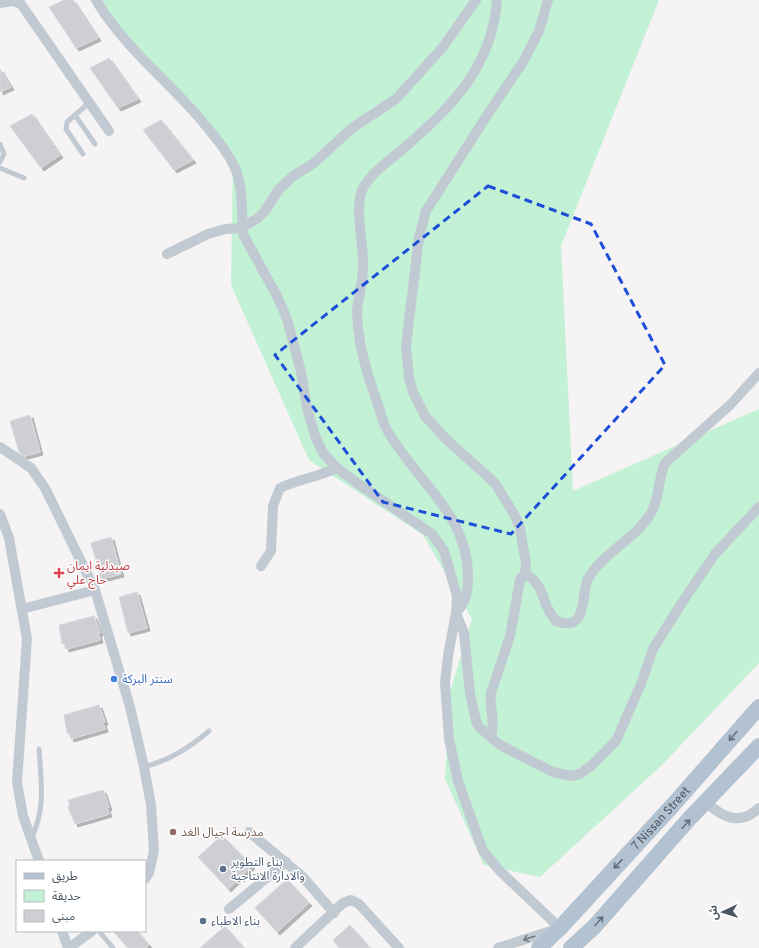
<svg xmlns="http://www.w3.org/2000/svg" width="759" height="948" font-family="Overpass,'Noto Sans Arabic',sans-serif">
<defs>
<filter id="shadow"><feDropShadow dx="3" dy="3" stdDeviation="0" flood-color="#0004"/></filter>
</defs>
<rect width="100%" height="100%" fill="#f5f3f3"/>
<polygon fill="#c3f1d5" points="93,0 659,0 561,246 573,491 759,409 759,663 662,765 540,877 484,865 445,779 450,692 472,619 423,535 309,460 231,285 233,153"/>
<g fill="#cdcfd5" stroke="#d7d9de" filter="url(#shadow)">
<polygon points="64,0 73,0 98,38 76,48 49,7"/>
<polygon points="109,58 138,99 118,108 90,68"/>
<polygon points="0,69 11,87 0,92"/>
<polygon points="32,114 60,155 41,168 10,126"/>
<polygon points="161,120 193,160 174,170 143,130"/>
<polygon points="30,415 40,452 25,456 19,452 10,421"/>
<polygon points="111,537 121,574 101,579 91,543"/>
<polygon points="137,592 147,628 128,633 119,597"/>
<polygon points="94,616 100,633 98,633 100,640 66,649 64,643 62,644 59,625"/>
<polygon points="99,705 105,722 103,723 105,729 71,739 69,733 67,733 64,715"/>
<polygon points="103,790 109,807 107,808 109,814 75,824 68,807 70,806 68,800"/>
<polygon points="222,835 252,866 228,889 198,857"/>
<polygon points="287,879 309,903 277,932 255,908"/>
<polygon points="350,925 370,948 339,948 333,940"/>
<polygon points="225,926 244,948 200,948"/>
<polygon points="113,931 137,931 149,945 145,948 128,948"/>
</g>
<g fill="none" stroke-linecap="round" stroke-linejoin="round">
<g stroke="#c1cad2" stroke-width="5">
<polyline points="75,115 95,144"/>
<polyline points="0,144 4,154 0,162"/>
<polyline points="83,154 66,129 67,122 89,103"/>
<polyline points="0,168 24,178"/>
<path d="M144,767C170,760 189,748 209,731"/>
<path d="M32,837C46,807 41,781 39,749"/>
<polyline points="99,931 113,948"/>
</g>
<g stroke="#c1cad2" stroke-width="10">
<path d="M96,0C122,45 168,81 202,121C214,136 227,150 235,168C240,180 242,195 242,209C243,219 241,227 244,236L277,296L287,319L301,372L307,408L315,436L323,453L337,468L357,483L432,534L444,551L457,596L456,613L448,656L445,683L449,739L458,781L483,851L500,871L560,928L498,948"/>
<polyline points="0,3 13,1 21,4 109,131"/>
<polyline points="167,254 208,234 225,229 241,228 258,218 265,211 279,189 292,177 314,163 352,128 396,99 443,47 476,0"/>
<polyline points="0,447 31,468 45,488 95,590 130,707 144,767 151,805 154,851 149,873 145,879"/>
<polyline points="0,514 9,538 27,639 17,782 23,816 39,861"/>
<path d="M261,566L271,551L273,506L280,488C299,479 318,477 337,468"/>
<path d="M525,573C548,588 540,604 556,621C589,633 580,596 588,579C602,553 636,539 651,513C660,497 658,479 665,463L730,405L759,373"/>
<polyline points="22,609 95,590"/>
<path d="M456,613C466,602 468,592 468,578C469,513 414,480 386,428C382,420 380,410 377,402C370,381 363,362 360,341C358,331 357,320 357,310C359,293 364,278 363,261C363,242 354,206 363,188C371,173 390,160 403,149C451,107 492,68 497,0"/>
<polyline points="456,613 464,633 470,693 476,721 479,727 500,745 553,772 571,776 580,774 592,765 616,741 641,684 653,649 683,601 715,554 759,507"/>
<path d="M491,737C496,720 489,709 491,693L510,636L520,580L525,573L526,564L520,528L515,516L495,483L447,440L425,416L413,392L409,378L406,346L419,237L426,211L486,117L523,62L539,31L548,0"/>
<path d="M706,802C723,818 740,826 759,808"/>
<polyline points="249,832 302,876 334,913"/>
<polyline points="229,909 286,862"/>
<polyline points="62,931 68,948"/>
<polyline points="69,948 92,931"/>
<polyline points="295,948 343,903 351,900 359,904 399,948"/>
</g>
<g stroke="#b3c2d1" stroke-width="16">
<path id="s1" d="M539,948L560,928L673,805L759,707"/>
<polyline points="571,948 594,927 689,819 759,746"/>
</g>
</g>
<defs><path id="oneway-shaft" d="M-6 0H5M1.5-3L5.5 0L1.5 3" fill="none" stroke-width="1.6" stroke-linecap="round" stroke-linejoin="round"/></defs>
<g stroke="#64717d">
<use href="#oneway-shaft" transform="translate(733 736) rotate(131)"/>
<use href="#oneway-shaft" transform="translate(686 824) rotate(-48)"/>
<use href="#oneway-shaft" transform="translate(618 864) rotate(133)"/>
<use href="#oneway-shaft" transform="translate(599 921) rotate(-48)"/>
</g>
<use stroke="#6e7983" href="#oneway-shaft" transform="translate(529 938) rotate(162)"/>
<path fill="none" stroke="#1d4ed8" stroke-width="3" stroke-dasharray="8 5" stroke-linejoin="round" d="M488,186L591,224L665,365L511,534L383,502L275,355Z"/>
<path fill="#e0444e" stroke="#fff" stroke-width="1.5" d="M57 567h4v4h4v4h-4v4h-4v-4h-4v-4h4z"/>
<circle fill="#3f7fe0" stroke="#fff" stroke-width="1.5" cx="114" cy="679" r="4"/>
<circle fill="#8d6e63" stroke="#fff" stroke-width="1.5" cx="173" cy="832" r="4"/>
<g fill="#5c6f8a" stroke="#fff" stroke-width="1.5">
<circle cx="223" cy="869" r="4"/>
<circle cx="203" cy="921" r="4"/>
</g>
<g text-anchor="middle" stroke-width="3" stroke-linejoin="round" paint-order="stroke">
<g font-size="12" fill="#be3a42" stroke="#fff" text-anchor="start">
<text x="67" y="570">صيدلية ايمان<tspan x="67" dy="14">حاج علي</tspan></text>
</g>
<g font-size="12" fill="#366cbe" stroke="#fff" text-anchor="start">
<text x="122" y="683">سنتر البركة</text>
</g>
<g font-size="12" fill="#4a5661" stroke="#fff">
<text dy="4" stroke="none"><textPath href="#s1" startOffset="178">7 Nissan Street</textPath></text>
</g>
<g font-size="12" fill="#785e54" stroke="#fff" text-anchor="start">
<text x="181" y="836">مدرسة اجيال الغد</text>
</g>
<g font-size="12" fill="#4e5e75" stroke="#fff" text-anchor="start">
<text x="231" y="866">بناء التطوير<tspan x="231" dy="14">والادارة الانتاجية</tspan></text>
<text x="211" y="925">بناء الاطباء</text>
</g>
</g>
<rect x="16" y="860" width="130" height="72" fill="#ffffff" stroke="#b7bbc0"/>
<rect x="24" y="873" width="20" height="6" fill="#b3c2d1" stroke="#b7bbc0"/>
<text x="52" y="880" font-size="12" fill="#4a5661">طريق</text>
<rect x="24" y="890" width="20" height="12" fill="#c3f1d5" stroke="#b7bbc0"/>
<text x="52" y="900" font-size="12" fill="#4a5661">حديقة</text>
<rect x="24" y="910" width="20" height="12" fill="#cdcfd5" stroke="#b7bbc0"/>
<text x="52" y="920" font-size="12" fill="#4a5661">مبنى</text>
<g transform="translate(723 912) rotate(266)" stroke="#ffffff" stroke-width="3" paint-order="stroke">
<path d="M0-3L7 15L0 10L-7 15Z" fill="#4a5661"/>
<text y="-6" font-size="11" font-weight="bold" text-anchor="middle" fill="#4a5661">ش</text>
</g>
</svg>
